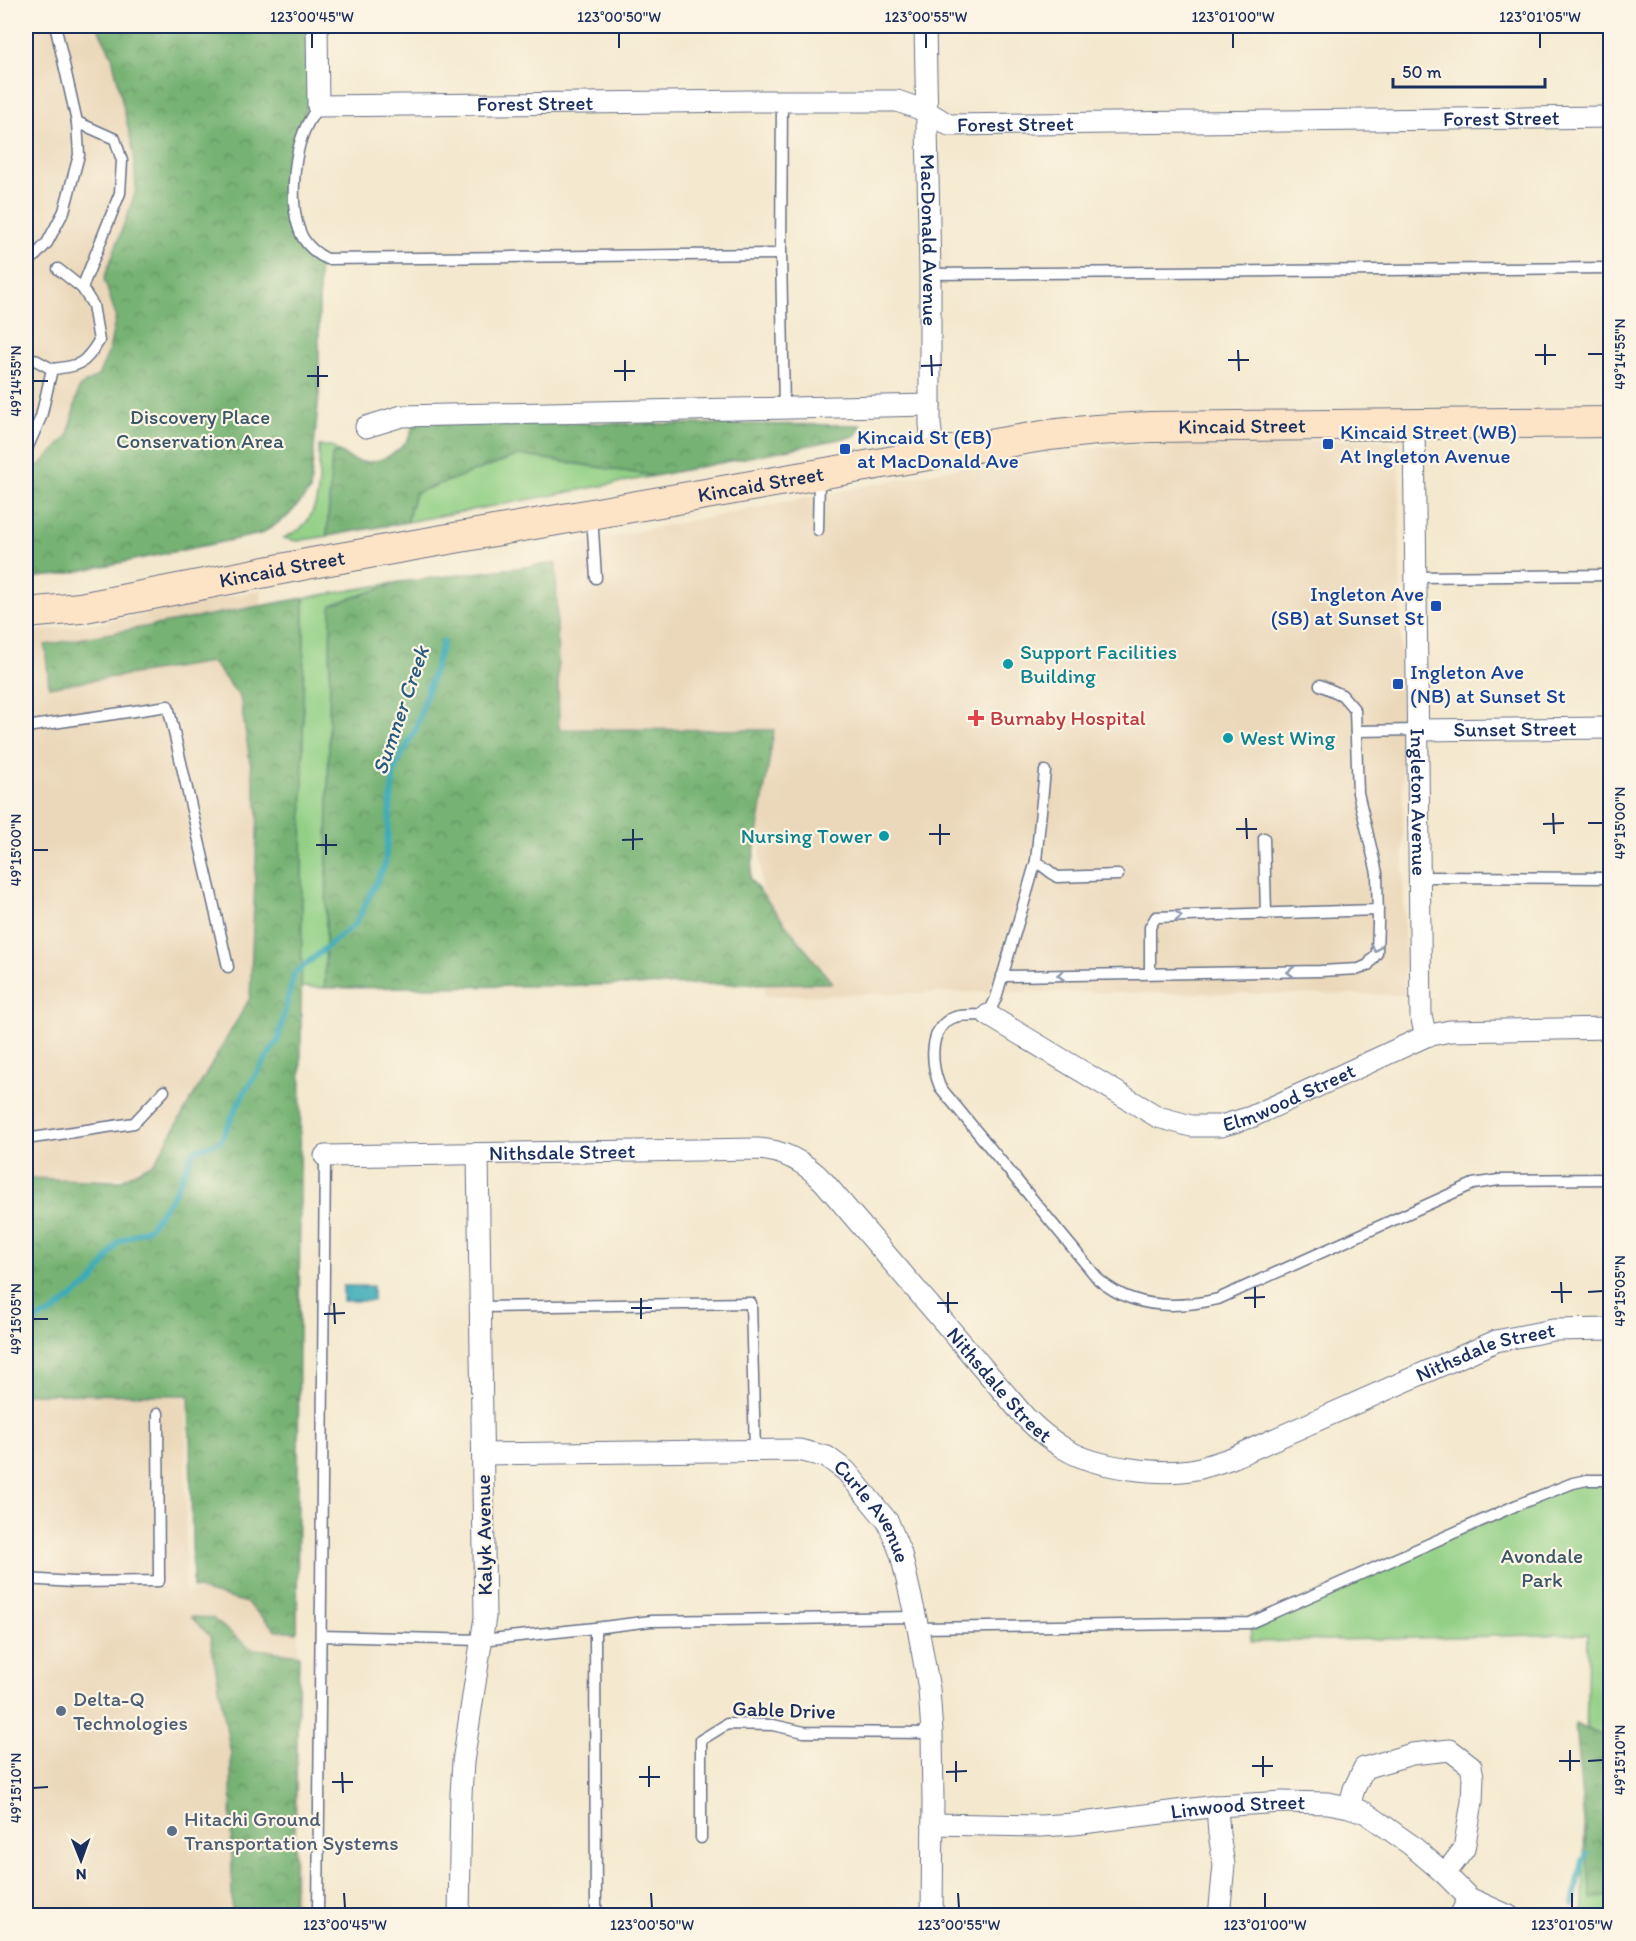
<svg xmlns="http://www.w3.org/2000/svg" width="1636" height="1941" font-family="Itim,sans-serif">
<defs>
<pattern id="forest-crowns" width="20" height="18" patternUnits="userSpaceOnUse" patternTransform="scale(1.5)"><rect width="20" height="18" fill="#76b273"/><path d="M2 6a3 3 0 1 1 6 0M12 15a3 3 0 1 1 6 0" fill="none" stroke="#609162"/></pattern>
<pattern id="water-ripples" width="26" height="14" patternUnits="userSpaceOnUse" patternTransform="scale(1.5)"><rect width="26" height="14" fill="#3cabb8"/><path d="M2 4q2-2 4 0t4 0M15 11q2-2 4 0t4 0" fill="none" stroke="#328c99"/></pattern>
</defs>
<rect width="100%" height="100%" fill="#fcf5e5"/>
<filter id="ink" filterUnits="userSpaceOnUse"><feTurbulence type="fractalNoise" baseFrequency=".0167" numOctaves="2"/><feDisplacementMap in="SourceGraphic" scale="12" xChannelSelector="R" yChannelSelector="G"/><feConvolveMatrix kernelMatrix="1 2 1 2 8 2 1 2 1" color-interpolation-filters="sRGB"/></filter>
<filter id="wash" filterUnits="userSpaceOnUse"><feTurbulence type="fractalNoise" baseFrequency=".008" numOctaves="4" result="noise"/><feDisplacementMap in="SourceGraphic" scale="24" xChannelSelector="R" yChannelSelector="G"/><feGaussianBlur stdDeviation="1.35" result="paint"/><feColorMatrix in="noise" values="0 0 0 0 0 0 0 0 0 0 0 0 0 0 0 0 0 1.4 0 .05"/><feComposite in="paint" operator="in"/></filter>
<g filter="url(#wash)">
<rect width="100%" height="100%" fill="#f4e9cf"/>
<g fill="#ebd8ba">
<polygon points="26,26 97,26 112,56 134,154 136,191 104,279 116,316 109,351 98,376 79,387 68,436 41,464 26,473"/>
<polygon points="1380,440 1387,442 1395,447 1399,457 1405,995 982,992 765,996 757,749 552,746 549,549 967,466 1065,450 1159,443"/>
<polygon points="261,590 260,1034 155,1174 26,1183 26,632 98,623"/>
<polygon points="26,1389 187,1389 185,1592 299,1592 297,1915 26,1916"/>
</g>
<g fill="#93d086" stroke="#578072" stroke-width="1.5">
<path d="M319,446H331L339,452L332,455L327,536L297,541L284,538C289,535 296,532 301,528C323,507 319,474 319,446Z"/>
<polygon points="519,455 655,476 407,522 415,493"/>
<polygon points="400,582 331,605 325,988 301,987 304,598"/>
<polygon points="1610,1480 1610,1915 1583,1915 1588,1634 1251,1642 1250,1623 1573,1483"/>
</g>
<g fill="url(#forest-crowns)" stroke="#487068" stroke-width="1.5">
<polygon points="97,26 310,26 310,97 293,153 289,189 291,220 298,243 305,251 319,262 319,394 310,491 287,517 261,534 60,575 26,578 26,473 41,464 68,436 79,387 98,376 109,351 116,316 104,279 136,191 134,154 112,56"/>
<path d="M413,422L862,425L855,436L655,476L519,455L415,493L407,522L327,536L332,455L339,452C345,455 351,460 357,461C381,466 412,448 413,422Z"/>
<polygon points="556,563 559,729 774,730 750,879 832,983 325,988 331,605 400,582"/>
<polygon points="304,598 297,1632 276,1630 247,1603 193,1588 189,1395 26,1394 26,1178 120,1181 155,1162 250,998 258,811 240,697 212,662 49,687 45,645"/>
<polygon points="191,1617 212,1618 250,1648 299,1655 293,1915 232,1915 231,1754 210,1636"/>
<polygon points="1575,1724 1610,1739 1610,1896 1591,1899"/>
</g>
<rect fill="url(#water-ripples)" stroke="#2c6d8b" stroke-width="1.5" x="343" y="1286" width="30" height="15"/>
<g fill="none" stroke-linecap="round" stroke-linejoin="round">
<g stroke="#3cabb8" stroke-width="6">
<polyline points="26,1323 52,1313 94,1280 118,1242 149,1228 174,1194 194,1150 220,1142 244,1093 278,1040 294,974 356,923 385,865 394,770 416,728 443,641"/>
<polyline points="1573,1904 1583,1861 1587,1854"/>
</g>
</g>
</g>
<g filter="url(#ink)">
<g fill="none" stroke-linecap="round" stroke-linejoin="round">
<g stroke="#677086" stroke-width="13">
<g id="lane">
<polyline points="782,101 781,254 784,408"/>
<path d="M318,106C314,113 309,120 306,127C293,154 288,211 303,238C309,248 317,254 327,259L781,254"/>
<polyline points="77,122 115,139 122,161 120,193 82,288"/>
<polyline points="34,257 47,243 64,211 79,155 77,122 56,29 53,26"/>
<polyline points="930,274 1610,268"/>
<polyline points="26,355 52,369"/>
<path d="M26,451L41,417L52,369C80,366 84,365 99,341L93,305L82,288L58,269"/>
<polyline points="592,515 596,578"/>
<polyline points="818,530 819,477"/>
<polyline points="1417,577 1610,575"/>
<polyline points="26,727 168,706 228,967"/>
<polyline points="1356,731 1419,730"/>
<path d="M1045,771L1036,861L996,998L988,1015C978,1016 965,1014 955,1017C927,1027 931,1065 940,1087L1099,1280C1133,1309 1176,1309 1218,1299L1473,1184L1499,1180L1610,1179"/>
<polyline points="1264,838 1266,914"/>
<polyline points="1036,861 1057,877 1118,875"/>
<polyline points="1420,877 1610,878"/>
<polyline points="1150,973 1150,927 1156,917 1378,910"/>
<polyline points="1002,976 1320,971 1359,969 1368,965 1377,953 1378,923 1377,873 1358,793 1355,710 1342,695 1320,685"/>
<polyline points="26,1139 134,1123 164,1091"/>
<polyline points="481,1307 751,1303 755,1451"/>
<polyline points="26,1579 73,1582 159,1581 158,1413"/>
<polyline points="595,1628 596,1916"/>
<polyline points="918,1628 1250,1623 1517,1505 1573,1483 1587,1480 1610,1480"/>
<polyline points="321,1636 481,1640 595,1628 651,1621 915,1617"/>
<polyline points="701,1838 701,1740 727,1724 773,1725 804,1732 932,1733"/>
<polyline points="318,1916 325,1156"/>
</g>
</g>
<g stroke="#677086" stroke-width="23">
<g id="street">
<path id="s1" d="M317,26L318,106L751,101H897L926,111L949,125L1610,117"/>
<path id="s2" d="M925,26L930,274V425L934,454"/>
<path id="s3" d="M1414,424L1421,1016L1426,1036"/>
<polyline points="366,427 402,416 930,405"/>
<path id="s4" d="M1419,730L1610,728"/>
<path id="s5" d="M988,1015L1158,1117L1191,1126H1221L1251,1117L1426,1036L1450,1031L1610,1028"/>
<path id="s6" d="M325,1156L757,1149C784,1150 805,1162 824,1182L1025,1417C1037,1429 1050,1440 1065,1449C1096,1468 1161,1476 1196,1469C1209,1466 1220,1462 1232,1458L1496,1341L1553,1330L1610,1329"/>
<path id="s7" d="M483,1454L799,1450L827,1457L846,1471L888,1522L901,1554L918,1628L929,1689L932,1733L933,1800L932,1916"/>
<polyline points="1217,1806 1219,1834 1224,1865 1219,1916"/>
<polyline points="1349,1807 1354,1789 1364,1768 1412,1754 1450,1750 1471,1766 1473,1777 1472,1802 1464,1849 1445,1874"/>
<path id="s8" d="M933,1824L1041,1826L1074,1824L1217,1806L1282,1802L1328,1803L1349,1807L1366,1813L1411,1845L1445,1874L1469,1898L1509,1916"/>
<polyline points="459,1916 461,1795 463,1762 485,1617 478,1154"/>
<polyline points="1460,1916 1469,1898"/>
</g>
</g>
<g stroke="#677086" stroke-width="32">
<g id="secondary">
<path id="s9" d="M26,613L80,608L312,563L934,454L1049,435L1096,430L1151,427L1610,422"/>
</g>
</g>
<use href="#lane" stroke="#fff" stroke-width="10"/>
<use href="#street" stroke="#fff" stroke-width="21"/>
<use href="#secondary" stroke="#fee4c6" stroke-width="30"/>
</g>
<defs><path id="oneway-chevron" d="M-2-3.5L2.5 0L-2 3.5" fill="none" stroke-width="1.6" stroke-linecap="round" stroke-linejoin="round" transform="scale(1.5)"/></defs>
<g stroke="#8d97ae">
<use href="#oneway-chevron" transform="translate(1178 916) rotate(-2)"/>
<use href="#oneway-chevron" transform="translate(1376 948) rotate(99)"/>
<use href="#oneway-chevron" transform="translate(1291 972) rotate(179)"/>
<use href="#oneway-chevron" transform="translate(1061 975) rotate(179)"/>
</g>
</g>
<path fill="none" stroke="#1b2f5e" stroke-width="2" d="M312,33V48M619,33V48M926,33V48M1233,33V48M1540,33V48M1545,344V365M1238,350L1239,371M1588,354H1603M931,355L932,376M1535,355H1556M625,360V381M1228,360H1249M318,366V387M921,366L942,365M614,371H635M307,376H328M33,381H48M1553,813L1554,834M1246,818L1247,839M1588,823H1603M940,824V845M1543,824L1564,823M633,829V850M1236,829H1257M326,834V855M929,834H950M622,840L643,839M316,845H337M33,850H48M1561,1282L1562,1303M1255,1287V1308M948,1292V1313M1551,1292H1572M1588,1292L1603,1291M641,1298V1319M1244,1298L1265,1297M334,1303L335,1324M937,1303H958M631,1308H652M324,1314L345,1313M33,1319H48M1570,1750V1771M1263,1756V1777M956,1761V1782M1559,1761H1580M1588,1761L1603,1760M649,1766V1787M1252,1766H1273M342,1772L343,1793M946,1772L967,1771M639,1777H660M332,1782H353M33,1788L48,1787M344,1893L345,1908M651,1893L652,1908M958,1893L959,1908M1265,1893V1908M1572,1893V1908"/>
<g fill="#1a4fb4" stroke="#fcf5e5" stroke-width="2">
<rect x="1322" y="438" width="12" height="12" rx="3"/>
<rect x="839" y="443" width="12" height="12" rx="3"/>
<rect x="1430" y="600" width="12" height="12" rx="3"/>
<rect x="1392" y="678" width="12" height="12" rx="3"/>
</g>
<g fill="#0f9aa8" stroke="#fcf5e5" stroke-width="2">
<circle cx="1008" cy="664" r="6"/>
<circle cx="1228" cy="738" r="6"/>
<circle cx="884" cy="836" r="6"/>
</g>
<path fill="#e0444e" stroke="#fcf5e5" stroke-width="2" d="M973 709h6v6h6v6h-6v6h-6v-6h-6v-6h6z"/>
<g fill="#5c6f8a" stroke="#fcf5e5" stroke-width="2">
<circle cx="61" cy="1711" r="6"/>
<circle cx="172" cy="1831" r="6"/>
</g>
<g text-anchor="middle" stroke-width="4.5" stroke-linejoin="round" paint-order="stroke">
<g font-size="21" fill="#1b2f5e" stroke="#fcf5e5">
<text dy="7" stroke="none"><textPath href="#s1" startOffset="297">Forest Street</textPath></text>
<text dy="7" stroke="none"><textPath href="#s1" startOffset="1269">Forest Street</textPath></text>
<text dy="7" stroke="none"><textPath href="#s1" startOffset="783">Forest Street</textPath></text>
<text dy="7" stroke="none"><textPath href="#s2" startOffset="214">MacDonald Avenue</textPath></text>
<text dy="7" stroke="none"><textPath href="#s9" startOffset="1232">Kincaid Street</textPath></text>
<text dy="7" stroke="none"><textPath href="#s9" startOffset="746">Kincaid Street</textPath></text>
<text dy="7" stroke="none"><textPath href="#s9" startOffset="260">Kincaid Street</textPath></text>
<text dy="7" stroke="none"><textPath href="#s4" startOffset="96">Sunset Street</textPath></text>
<text dy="7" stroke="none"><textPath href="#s3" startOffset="378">Ingleton Avenue</textPath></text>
<text dy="7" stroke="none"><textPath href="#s5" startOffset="336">Elmwood Street</textPath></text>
<text dy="7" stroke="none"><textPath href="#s6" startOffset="237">Nithsdale Street</textPath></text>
<text dy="7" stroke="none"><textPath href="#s6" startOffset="1317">Nithsdale Street</textPath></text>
<text dy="7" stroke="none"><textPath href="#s6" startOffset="777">Nithsdale Street</textPath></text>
<text dy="7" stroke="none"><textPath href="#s7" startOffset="417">Curle Avenue</textPath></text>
<text transform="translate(484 1535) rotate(-91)" y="7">Kalyk Avenue</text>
<text transform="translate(784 1710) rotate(2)" y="7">Gable Drive</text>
<text dy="7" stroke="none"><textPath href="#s8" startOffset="306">Linwood Street</textPath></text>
</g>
<g font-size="21" fill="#395768" stroke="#fcf5e5">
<text x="200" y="424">Discovery Place<tspan x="200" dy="24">Conservation Area</tspan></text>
<text x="1542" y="1563">Avondale<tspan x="1542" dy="24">Park</tspan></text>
</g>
<g font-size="21" fill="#164399" stroke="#fcf5e5" text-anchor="start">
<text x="1340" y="439">Kincaid Street (WB)<tspan x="1340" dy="24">At Ingleton Avenue</tspan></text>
<text x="857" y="444">Kincaid St (EB)<tspan x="857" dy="24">at MacDonald Ave</tspan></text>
<text x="1424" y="601" text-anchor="end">Ingleton Ave<tspan x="1424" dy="24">(SB) at Sunset St</tspan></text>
<text x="1410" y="679">Ingleton Ave<tspan x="1410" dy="24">(NB) at Sunset St</tspan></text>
</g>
<g font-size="21" fill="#0d838f" stroke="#fcf5e5" text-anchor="start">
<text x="1020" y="659">Support Facilities<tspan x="1020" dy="24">Building</tspan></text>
<text x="1240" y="745">West Wing</text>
<text x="872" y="843" text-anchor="end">Nursing Tower</text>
</g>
<g font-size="21" fill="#be3a42" stroke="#fcf5e5" text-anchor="start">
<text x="990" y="725">Burnaby Hospital</text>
</g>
<g font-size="21" fill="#4e5e75" stroke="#fcf5e5" text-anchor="start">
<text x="73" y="1706">Delta-Q<tspan x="73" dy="24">Technologies</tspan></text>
<text x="184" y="1826">Hitachi Ground<tspan x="184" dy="24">Transportation Systems</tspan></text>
</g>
<g font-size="22" font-style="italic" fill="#275a7e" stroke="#fcf5e5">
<text transform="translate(400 710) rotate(-71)" y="8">Sumner Creek</text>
</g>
</g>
<rect width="1636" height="1941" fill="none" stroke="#fcf5e5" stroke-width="66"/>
<g transform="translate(81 1860) rotate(179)" stroke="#fcf5e5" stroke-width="4.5" paint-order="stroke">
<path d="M0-4.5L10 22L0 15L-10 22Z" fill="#1b2f5e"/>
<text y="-9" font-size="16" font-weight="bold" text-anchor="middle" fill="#1b2f5e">N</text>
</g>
<path d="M1393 78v9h152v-9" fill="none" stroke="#1b2f5e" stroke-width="3"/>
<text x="1402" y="78" font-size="18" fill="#1b2f5e" stroke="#fcf5e5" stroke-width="4.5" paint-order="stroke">50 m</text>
<rect x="33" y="33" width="1570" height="1875" fill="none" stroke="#1b2f5e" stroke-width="2"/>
<g font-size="15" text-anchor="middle" fill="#1b2f5e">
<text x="312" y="22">123°00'45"W</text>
<text x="619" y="22">123°00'50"W</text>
<text x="926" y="22">123°00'55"W</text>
<text x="1233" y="22">123°01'00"W</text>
<text x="1540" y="22">123°01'05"W</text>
<text transform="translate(1620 354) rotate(-90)" y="5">49°14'55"N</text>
<text transform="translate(16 381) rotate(-90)" y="5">49°14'55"N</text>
<text transform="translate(1620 823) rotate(-90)" y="5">49°15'00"N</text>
<text transform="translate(16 850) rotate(-90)" y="5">49°15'00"N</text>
<text transform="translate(1620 1291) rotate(-90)" y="5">49°15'05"N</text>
<text transform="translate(16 1319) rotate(-90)" y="5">49°15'05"N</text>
<text transform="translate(1620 1760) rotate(-90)" y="5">49°15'10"N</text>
<text transform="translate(16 1788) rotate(-90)" y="5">49°15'10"N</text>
<text x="345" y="1930">123°00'45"W</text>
<text x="652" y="1930">123°00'50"W</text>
<text x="959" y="1930">123°00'55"W</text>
<text x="1265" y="1930">123°01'00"W</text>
<text x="1572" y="1930">123°01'05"W</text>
</g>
</svg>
